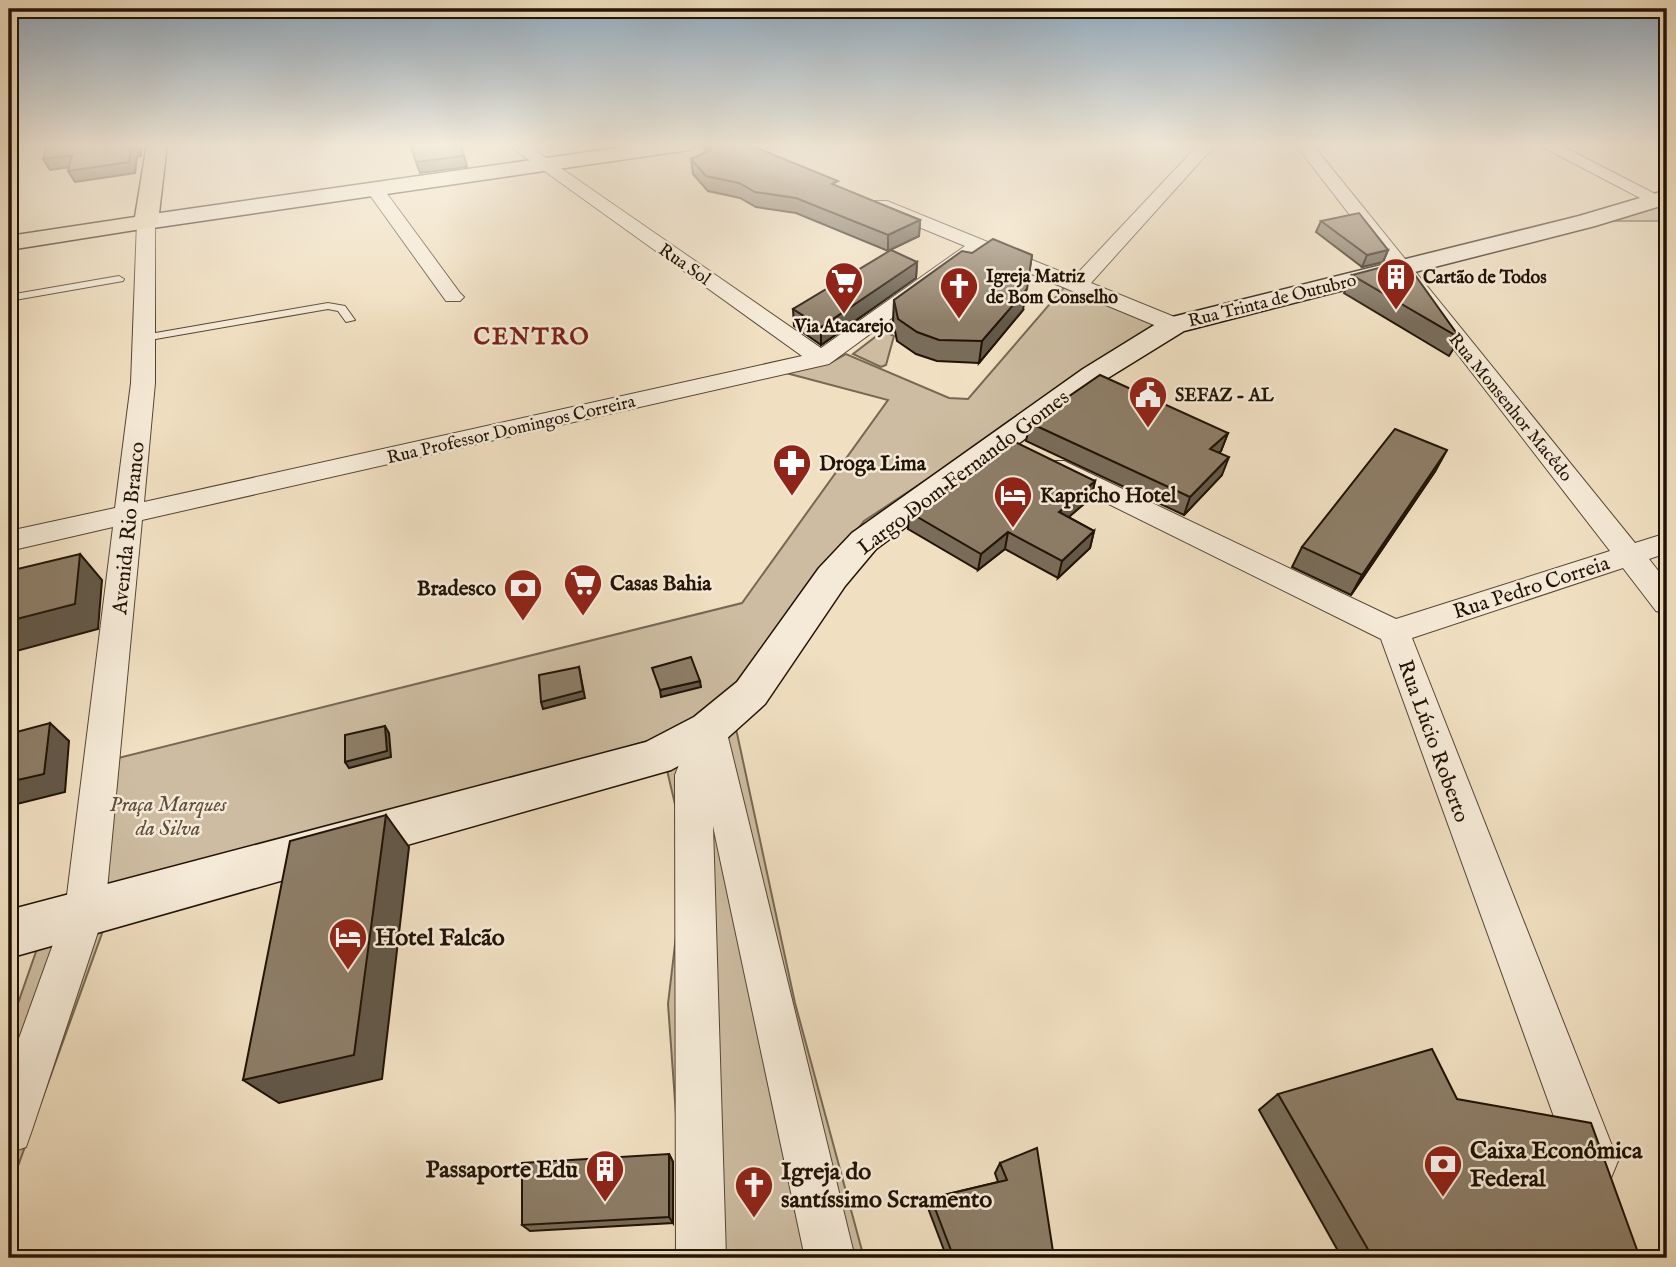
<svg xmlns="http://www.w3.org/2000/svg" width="1676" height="1267" font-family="'IM FELL English',serif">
<rect width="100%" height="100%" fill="#f0dfc1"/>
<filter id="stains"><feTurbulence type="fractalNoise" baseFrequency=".00286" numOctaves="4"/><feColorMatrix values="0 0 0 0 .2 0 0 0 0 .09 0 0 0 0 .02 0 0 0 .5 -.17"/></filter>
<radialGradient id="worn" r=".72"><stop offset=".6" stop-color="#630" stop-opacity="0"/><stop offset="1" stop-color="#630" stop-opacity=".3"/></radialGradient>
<g fill="#cdbca1" stroke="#776853" stroke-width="2">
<polygon points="1655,200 1667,207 1667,221 1587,221"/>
<polygon points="1067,284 1161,325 864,521 736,690 702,718 664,736 113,903 9,1191 9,1029 46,923 85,911 102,762 742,603 888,400 786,373 830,363 846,354 949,398 968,399"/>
<polygon points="883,331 894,336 886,365 881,367 853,354"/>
<polygon points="732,710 795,1003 864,1258 680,1258 681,1184 668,1004 686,851 666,766"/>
</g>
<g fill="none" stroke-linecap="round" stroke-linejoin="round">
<g stroke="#554634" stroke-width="2">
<g id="lane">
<polygon points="119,276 124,279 123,281 9,301 9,295"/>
<polygon points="328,303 345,306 355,320 346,322 338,311 328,309 144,341 138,338 144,335"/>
</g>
</g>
<g stroke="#554634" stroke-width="2">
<g id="street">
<polygon points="507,144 526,144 821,348 965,246 875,209 872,205 875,201 887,201 1074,277 1199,144 1216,144 1091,283 1182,320 1185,325 1182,330 1166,330 981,253 829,364 142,520 105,911 32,1130 26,1147 9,1153 9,1066 65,911 113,527 9,551 9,531 115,508 131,383 137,222 139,218 146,216 155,222 155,383 144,502 802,356"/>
<polygon points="1295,144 1312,144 1635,543 1667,533 1667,553 1649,559 1667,582 1667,614 1656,611 1623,568 1412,638 1618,1161 1611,1178 1594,1185 1577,1178 1570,1161 1381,639 1046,473 1042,467 1046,461 1064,461 1396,619 1610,551"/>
<polygon points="1537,144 1558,144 1667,200 1667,212"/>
<polygon points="376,186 382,187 460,293 464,297 460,301 446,301 367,191"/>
<polygon points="709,715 721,719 726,729 855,1258 805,1258 713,826 726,1258 676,1258 675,775 696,720"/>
</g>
</g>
<g stroke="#211305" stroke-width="3">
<g id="secondary">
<polygon points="644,144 699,144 689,150 146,229 138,227 134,222 138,217 146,215"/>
<polygon points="1667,190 1667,204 1595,226 1184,331 1103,381 876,549 845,586 765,704 724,741 671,770 9,958 9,910 646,742 694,717 737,682 819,568 852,533 1083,369 1164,319 1579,216"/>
</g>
</g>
<g stroke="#211305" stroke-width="3">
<polygon id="primary" points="147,144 167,144 158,222 154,227 9,250 9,236 135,217"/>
</g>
<use href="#lane" fill="#f5ead7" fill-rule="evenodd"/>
<use href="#street" fill="#f5ead7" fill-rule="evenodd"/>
<use href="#secondary" fill="#f5ead7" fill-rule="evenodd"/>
<use href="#primary" fill="#f0dfc1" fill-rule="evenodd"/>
</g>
<g fill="#796c59" stroke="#211305" stroke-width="2">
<polygon points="702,144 747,144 838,187 920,220 919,236 888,251 796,213 756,207 740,198 708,191 693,174 691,159 706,152"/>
<polygon points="1321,221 1388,250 1383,262 1362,267 1316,232"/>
<polygon points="917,262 916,278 821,345 794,326 793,309"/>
<polygon points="1352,275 1460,338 1449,356 1344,293"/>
<polygon points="894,300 1023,310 979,363 937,361 916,354 897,341 893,321"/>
<polygon points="1030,423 1228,433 1221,451 1219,453 1222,475 1184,515 1026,441"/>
<polygon points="997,448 1095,481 1091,498 1068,517 1094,531 1090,548 1058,578 1005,549 978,570 908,529 909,512 996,455"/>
<polygon points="1436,470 1351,595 1292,567 1302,547"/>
<polygon points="1278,1094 1457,1099 1640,1258 1342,1258 1259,1110"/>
<polygon points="669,1154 673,1162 673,1223 530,1231 522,1225"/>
<polygon points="1000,1163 1054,1258 947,1258 928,1208 931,1198 998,1182 995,1173"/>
</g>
<g fill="#635848" stroke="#211305" stroke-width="2">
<polygon points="136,144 141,144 141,156 137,157 135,173 75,182 68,171"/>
<polygon points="461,144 467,167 420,173 416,162"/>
<polygon points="72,155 78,166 50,170 43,159"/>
<polygon points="920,220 919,236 888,251 888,235"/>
<polygon points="1388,250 1383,262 1362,267 1367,255"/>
<polygon points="1032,255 1023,310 979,363 982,341"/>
<polygon points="917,262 916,278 821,345 821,327"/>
<polygon points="1228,433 1221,451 1204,467 1210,449"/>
<polygon points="1447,450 1436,470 1351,595 1362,575"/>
<polygon points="1229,457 1222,475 1184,515 1190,497"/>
<polygon points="1095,481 1091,498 1055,529 1059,512"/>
<polygon points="1094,531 1090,548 1058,578 1062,561"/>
<polygon points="1008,532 1005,549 978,570 981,554"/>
<polygon points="80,554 102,580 98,629 9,653 9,621"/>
<polygon points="579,667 585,698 543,709 541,702"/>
<polygon points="700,681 701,687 661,697 660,690"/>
<polygon points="50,723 69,741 65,792 9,806 9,782"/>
<polygon points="385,726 389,733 391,757 349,768 345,762"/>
<polygon points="386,815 409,847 382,1079 279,1103 243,1080"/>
<polygon points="669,1154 673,1162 673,1223 669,1217"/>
</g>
<g fill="#8d7d67" stroke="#211305" stroke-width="2">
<polygon points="47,144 136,144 136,145 131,146 129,162 68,171 72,155 43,159"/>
<polygon points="410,144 461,144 463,156 416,162"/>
<polygon points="708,144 747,144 838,181 832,184 920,220 888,235 796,198 755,192 739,183 706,176 691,159 711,150"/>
<polygon points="1359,213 1388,250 1367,255 1321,221"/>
<polygon points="993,239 1032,255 1027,289 982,341 939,340 917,332 898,319 894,300 962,251 972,253"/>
<polygon points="891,250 917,262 821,327 793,309"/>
<polygon points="1405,261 1460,338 1352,275"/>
<polygon points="1100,375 1228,433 1210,449 1229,457 1190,497 1030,423"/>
<polygon points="1395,429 1447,450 1362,575 1302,547"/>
<polygon points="1009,439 1095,481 1059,512 1094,531 1062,561 1008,532 981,554 909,512 1002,451 997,448"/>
<polygon points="80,554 75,604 9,621 9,571"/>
<polygon points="691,657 700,681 660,690 652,668"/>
<polygon points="579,667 583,691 541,702 539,675"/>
<polygon points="50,723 44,774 9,782 9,734"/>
<polygon points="385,726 387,751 345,762 345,735"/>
<polygon points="386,815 354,1055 243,1080 290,841"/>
<polygon points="1432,1049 1457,1099 1591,1123 1640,1258 1373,1258 1278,1094"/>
<polygon points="1037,1148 1054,1258 954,1258 931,1198 1007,1180 1000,1163"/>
<polygon points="669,1154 669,1217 522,1225 522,1163"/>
</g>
<linearGradient id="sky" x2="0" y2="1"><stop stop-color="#8faabf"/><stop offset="0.45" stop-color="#f8f1e3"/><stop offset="1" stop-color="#f8f1e3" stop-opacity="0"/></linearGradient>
<rect width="1676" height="322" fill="url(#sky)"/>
<defs>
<g id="building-pin" transform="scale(2.0125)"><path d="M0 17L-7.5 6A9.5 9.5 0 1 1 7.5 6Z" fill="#8f2418" stroke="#f5ead7"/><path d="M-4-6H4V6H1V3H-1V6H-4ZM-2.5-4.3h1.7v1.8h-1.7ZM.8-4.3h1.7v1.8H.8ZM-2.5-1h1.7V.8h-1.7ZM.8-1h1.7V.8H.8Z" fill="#fff"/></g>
<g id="supermarket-pin" transform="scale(2.0125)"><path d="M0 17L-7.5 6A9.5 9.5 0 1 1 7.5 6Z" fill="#8f2418" stroke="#f5ead7"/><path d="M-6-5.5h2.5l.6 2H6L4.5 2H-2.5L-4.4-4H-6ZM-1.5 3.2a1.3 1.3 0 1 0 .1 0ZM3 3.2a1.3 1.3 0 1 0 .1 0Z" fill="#fff"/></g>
<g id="church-pin" transform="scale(2.0125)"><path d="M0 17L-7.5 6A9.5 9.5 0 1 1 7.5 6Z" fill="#8f2418" stroke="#f5ead7"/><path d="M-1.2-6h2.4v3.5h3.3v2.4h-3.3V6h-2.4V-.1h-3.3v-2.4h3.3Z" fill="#fff"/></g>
<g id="civic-pin" transform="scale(2.0125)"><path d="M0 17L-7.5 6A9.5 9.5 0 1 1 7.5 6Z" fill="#8f2418" stroke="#f5ead7"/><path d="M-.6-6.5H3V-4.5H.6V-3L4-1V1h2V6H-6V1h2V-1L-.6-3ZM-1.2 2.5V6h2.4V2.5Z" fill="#fff"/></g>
<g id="pharmacy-pin" transform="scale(2.0125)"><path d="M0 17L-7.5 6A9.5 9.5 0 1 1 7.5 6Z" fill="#8f2418" stroke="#f5ead7"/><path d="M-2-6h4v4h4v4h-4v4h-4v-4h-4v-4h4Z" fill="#fff"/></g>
<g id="hotel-pin" transform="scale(2.0125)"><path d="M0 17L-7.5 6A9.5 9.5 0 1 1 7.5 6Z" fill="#8f2418" stroke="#f5ead7"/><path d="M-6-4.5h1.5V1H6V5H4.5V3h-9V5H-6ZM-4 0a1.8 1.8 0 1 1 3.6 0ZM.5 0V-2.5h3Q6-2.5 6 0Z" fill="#fff"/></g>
<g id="bank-pin" transform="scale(2.0125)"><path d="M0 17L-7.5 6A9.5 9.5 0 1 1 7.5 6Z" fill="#8f2418" stroke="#f5ead7"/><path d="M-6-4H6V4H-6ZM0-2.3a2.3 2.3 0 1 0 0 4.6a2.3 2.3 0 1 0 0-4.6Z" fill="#fff"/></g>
</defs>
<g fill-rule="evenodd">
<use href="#building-pin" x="1396" y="277"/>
<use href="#supermarket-pin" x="844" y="281"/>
<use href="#church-pin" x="959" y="286"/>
<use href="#civic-pin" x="1148" y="395"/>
<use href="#pharmacy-pin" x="792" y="463"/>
<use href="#hotel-pin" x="1013" y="495"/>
<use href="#supermarket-pin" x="583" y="583"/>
<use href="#bank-pin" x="523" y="588"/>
<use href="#hotel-pin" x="348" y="937"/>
<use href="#bank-pin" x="1443" y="1164"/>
<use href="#building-pin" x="605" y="1169"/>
<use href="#church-pin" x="754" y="1185"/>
</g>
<g text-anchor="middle" stroke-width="5" stroke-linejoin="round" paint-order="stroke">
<g font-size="18" fill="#211305" stroke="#f5ead7">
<text transform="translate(685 264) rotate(35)" y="6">Rua Sol</text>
<text transform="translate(1272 300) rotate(-14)" y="6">Rua Trinta de Outubro</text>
<text transform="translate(1511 407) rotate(51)" y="6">Rua Monsenhor Macêdo</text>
<text transform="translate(511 429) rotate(-13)" y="6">Rua Professor Domingos Correira</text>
</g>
<g font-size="18" font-weight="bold" fill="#211305" stroke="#f5ead7" text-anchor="start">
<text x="986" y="282">Igreja Matriz<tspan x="986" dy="21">de Bom Conselho</tspan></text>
<text x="1423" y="283">Cartão de Todos</text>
<text x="844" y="332" text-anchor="middle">Via Atacarejo</text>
<text x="1175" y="401">SEFAZ - AL</text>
</g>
<g font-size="21" font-weight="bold" fill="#211305" stroke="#f5ead7" text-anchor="start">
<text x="819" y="470">Droga Lima</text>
<text x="1040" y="502">Kapricho Hotel</text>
<text x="610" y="590">Casas Bahia</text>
<text x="496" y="595" text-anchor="end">Bradesco</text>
</g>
<g font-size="21" fill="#211305" stroke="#f5ead7">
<text transform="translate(963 472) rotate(-37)" y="7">Largo Dom Fernando Gomes</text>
<text transform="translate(128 528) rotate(-84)" y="7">Avenida Rio Branco</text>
<text transform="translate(1531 587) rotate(-18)" y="7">Rua Pedro Correia</text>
<text transform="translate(1434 741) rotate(70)" y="7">Rua Lúcio Roberto</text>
</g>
<g font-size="21" font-style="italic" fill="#5d4e3c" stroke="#f5ead7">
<text x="168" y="811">Praça Marques<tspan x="168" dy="24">da Silva</tspan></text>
</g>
<g font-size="23" font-weight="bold" letter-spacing="2" fill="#7a1f14" stroke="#f5ead7">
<text x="532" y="344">CENTRO</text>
</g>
<g font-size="24" font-weight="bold" fill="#211305" stroke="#f5ead7" text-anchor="start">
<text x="375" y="945">Hotel Falcão</text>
<text x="1470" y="1158">Caixa Econômica<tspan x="1470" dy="28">Federal</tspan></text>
<text x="578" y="1177" text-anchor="end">Passaporte Edu</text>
<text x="781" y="1179">Igreja do<tspan x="781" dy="28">santíssimo Scramento</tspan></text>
</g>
</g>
<rect width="1676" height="1267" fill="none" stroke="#f0dfc1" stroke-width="35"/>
<rect x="10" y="10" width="1655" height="1246" fill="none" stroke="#211305" stroke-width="3.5"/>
<rect x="18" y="18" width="1641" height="1232" fill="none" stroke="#211305" stroke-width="2"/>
<rect width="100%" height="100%" filter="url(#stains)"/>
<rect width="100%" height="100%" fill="url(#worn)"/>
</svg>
